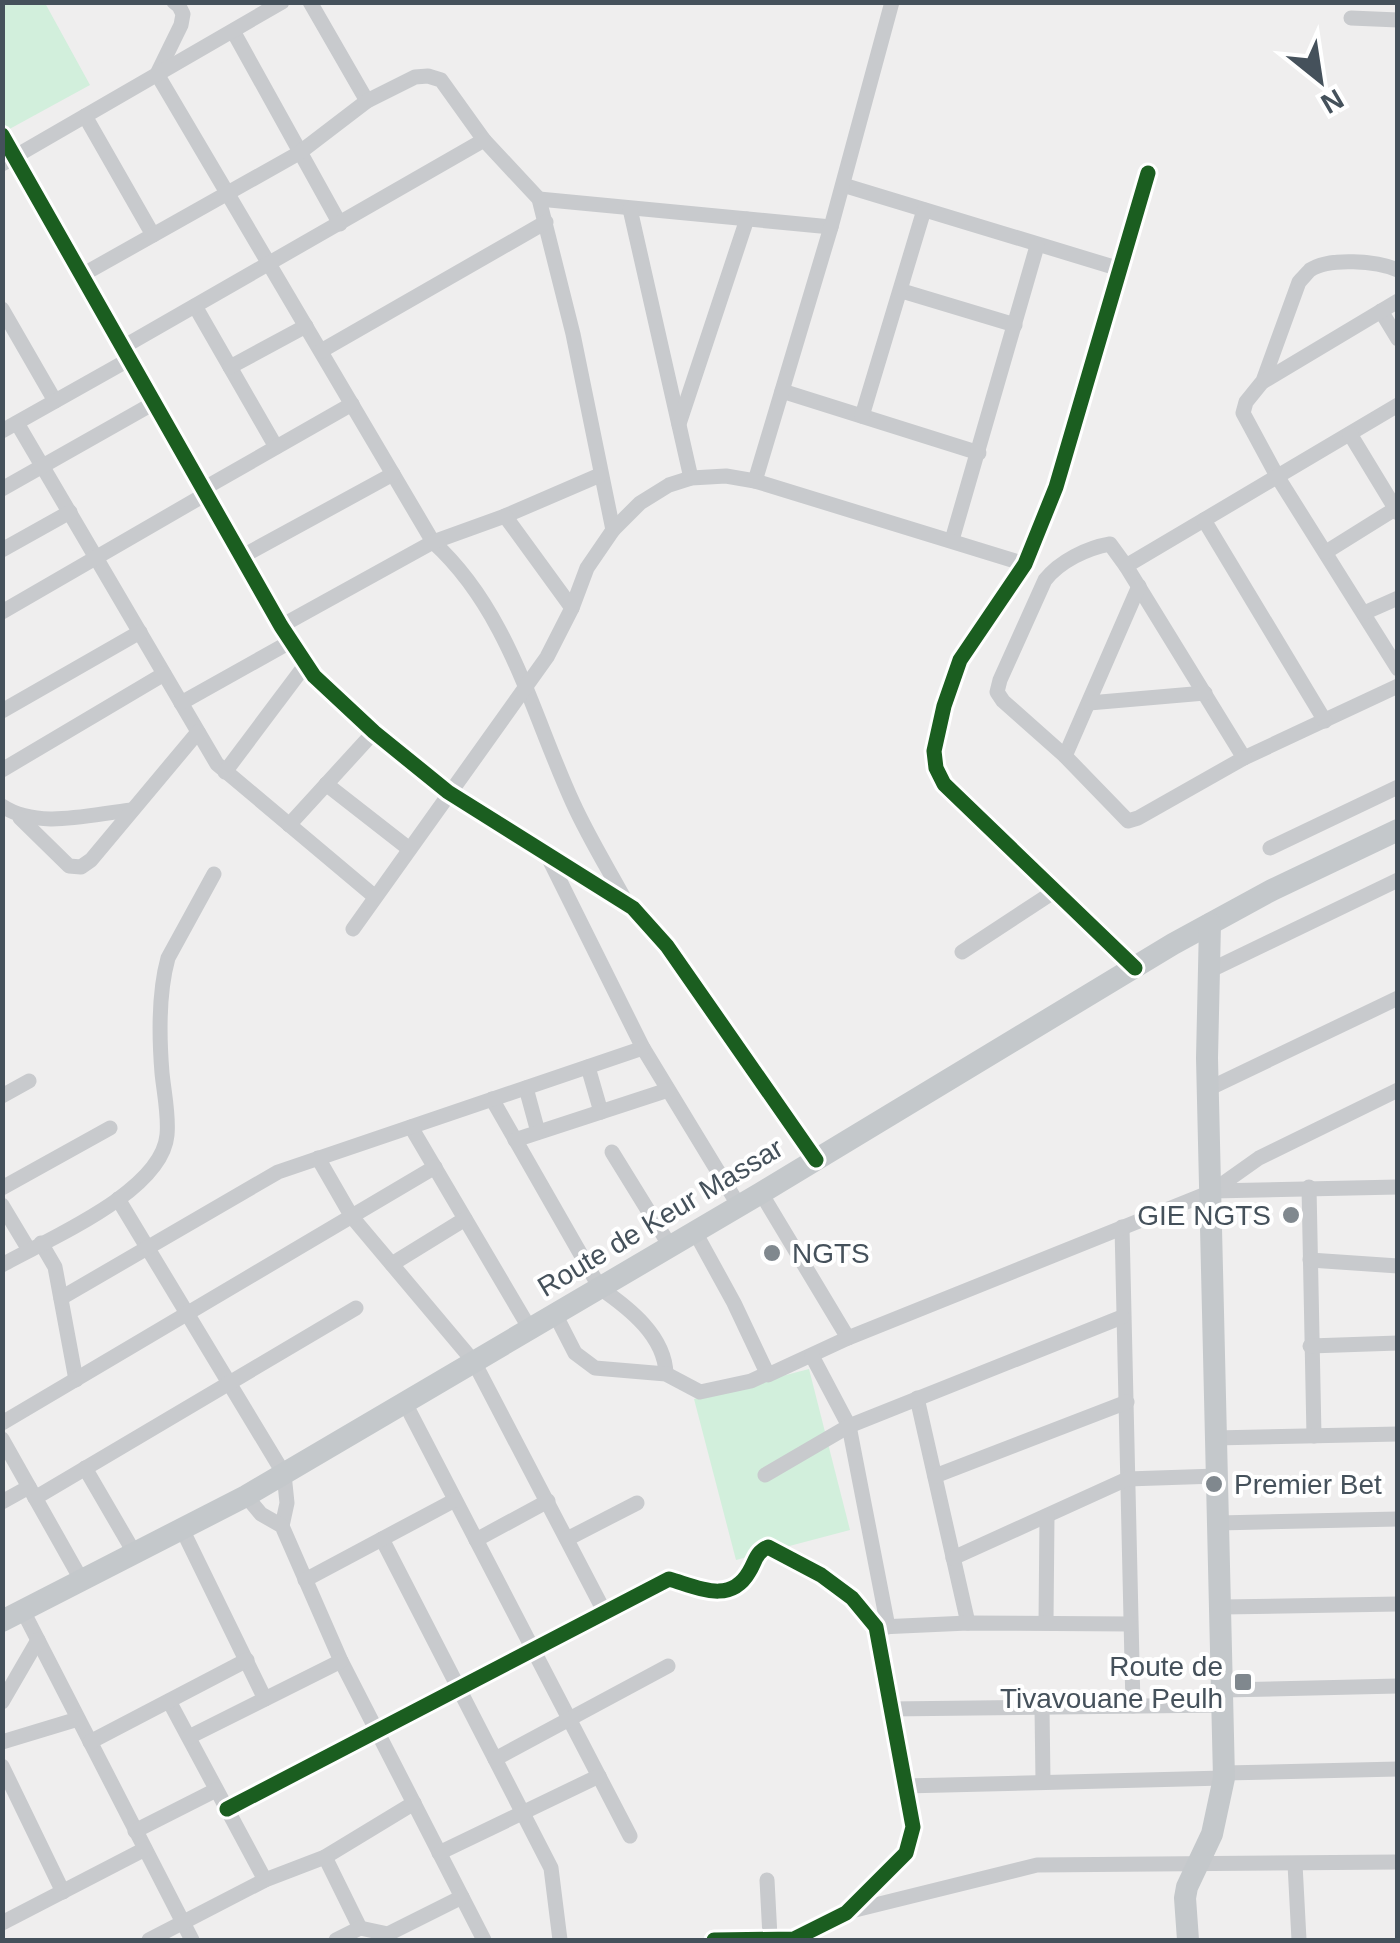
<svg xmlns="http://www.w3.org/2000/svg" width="1400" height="1943" font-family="Arial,sans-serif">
<rect width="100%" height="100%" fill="#efeeee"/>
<g fill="#d2efdc">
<polygon points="2,3 45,3 90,85 4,132"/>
<polygon points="809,1369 850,1530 736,1560 694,1399"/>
</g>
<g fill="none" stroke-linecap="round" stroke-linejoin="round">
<g stroke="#c8cacd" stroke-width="15">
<path d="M174,2L179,6L183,14L181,25L157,74L433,542C509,611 532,714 573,803C588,836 607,867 624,898"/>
<polyline points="310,2 367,101"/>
<polyline points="1351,18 1398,20"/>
<polyline points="233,31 340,224"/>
<polyline points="85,116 153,235"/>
<polyline points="2,135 281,626 314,676 374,732 448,792 633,908 667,946 816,1160"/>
<polyline points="2,164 282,2"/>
<polyline points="843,185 1120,269"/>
<polyline points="539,199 831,227"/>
<polyline points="630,209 691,478"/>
<path d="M1398,270C1377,261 1329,257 1310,270C1309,271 1300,281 1299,282L1263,381L1246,402L1243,413L1277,476L1398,669"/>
<polyline points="82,275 299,153 367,101 415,77 428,76 441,80 484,140 539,199 573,334 613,530"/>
<polyline points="902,291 1015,325"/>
<polyline points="195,306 276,447"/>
<polyline points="2,309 55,401"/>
<polyline points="1381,311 1398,339"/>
<polyline points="123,347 484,140"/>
<polyline points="321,351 546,222"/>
<polyline points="230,367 306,326"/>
<polyline points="1264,381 1398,301"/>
<polyline points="782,391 979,453"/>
<polyline points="1398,405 1126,566 1244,758 1398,686"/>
<polyline points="862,416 924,210"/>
<polyline points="17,423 217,764 374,896"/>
<polyline points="679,424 747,219"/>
<polyline points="2,431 130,359"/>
<polyline points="1350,434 1398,513"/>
<polyline points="755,481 831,227 892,2"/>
<polyline points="2,489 154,403"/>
<polyline points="203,489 352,404"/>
<polyline points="505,516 600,475"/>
<polyline points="1204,520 1325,721"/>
<polyline points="952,540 1037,246"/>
<polyline points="2,550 70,512"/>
<polyline points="1326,552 1395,509"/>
<polyline points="241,557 393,474"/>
<polyline points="1139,586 1065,756 1128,821 1138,818 1244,758"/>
<polyline points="2,612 206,494"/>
<polyline points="1364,613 1398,598"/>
<polyline points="281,626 433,542 505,516 572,608"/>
<polyline points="181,703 290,642"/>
<polyline points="1089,703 1205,693"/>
<polyline points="2,711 140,632"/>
<path d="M1065,756L1003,701L997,692L1000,680L1045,580C1060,561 1087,548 1110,544L1126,566"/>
<polyline points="2,770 164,674"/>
<polyline points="225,772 306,664"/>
<polyline points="326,784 408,848"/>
<path d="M2,806C38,830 91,814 132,810"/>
<polyline points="20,818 69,866 81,867 91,860 198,732"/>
<polyline points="289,825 374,732"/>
<polyline points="1270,848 1398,787"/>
<polyline points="548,857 643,1048 739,1206"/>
<polyline points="353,929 547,657 572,608 587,568 613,530 640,503 669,485 691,478 726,476 755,481 1025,564"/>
<polyline points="962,952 1055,891"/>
<polyline points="1135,968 944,784 936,768 934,751 944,706 960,660 1025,564 1056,487 1148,173"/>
<polyline points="1209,971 1398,880"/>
<polyline points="588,1067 601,1112"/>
<polyline points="526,1088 538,1132"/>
<polyline points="1208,1089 1398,998"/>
<polyline points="2,1096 29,1081"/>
<path d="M492,1099L600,1288C629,1308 665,1336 666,1374"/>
<polyline points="411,1127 530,1329"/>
<polyline points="515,1140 668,1090"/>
<polyline points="612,1152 670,1246"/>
<polyline points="318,1158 352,1217 474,1362 604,1611"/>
<polyline points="1309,1187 1314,1436"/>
<polyline points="2,1188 110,1128"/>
<polyline points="1212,1191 1398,1187"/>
<polyline points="761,1193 848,1338"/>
<polyline points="118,1199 284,1474 287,1503 282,1526"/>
<polyline points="2,1205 29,1250"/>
<polyline points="1122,1227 1133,1706"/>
<polyline points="695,1232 734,1303 768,1375 848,1338 1211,1192 1259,1158 1398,1090"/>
<polyline points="41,1243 55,1267 76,1380"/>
<polyline points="1310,1260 1398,1266"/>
<polyline points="392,1264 465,1219"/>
<path d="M2,1265C48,1239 162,1192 167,1135C169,1115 164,1093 162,1073C159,1036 158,994 168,958L214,874"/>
<polyline points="61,1298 278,1172 643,1048"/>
<polyline points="555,1314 575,1353 595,1368 666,1374 700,1392 751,1381 766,1374"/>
<polyline points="1310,1346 1398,1343"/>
<polyline points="812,1356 849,1426 888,1627"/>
<polyline points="917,1398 968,1623"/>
<polyline points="405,1403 630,1836"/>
<polyline points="2,1423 435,1167"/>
<polyline points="1214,1438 1398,1434"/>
<polyline points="2,1439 82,1581"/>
<polyline points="85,1468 135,1554"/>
<polyline points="765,1475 849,1426 1122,1317"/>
<polyline points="935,1476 1127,1402"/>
<polyline points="246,1496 261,1514 282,1526 341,1661 484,1940"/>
<polyline points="35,1498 356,1308"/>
<polyline points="2,1502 29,1487"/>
<polyline points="1218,1523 1398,1519"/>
<polyline points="182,1529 265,1699"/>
<polyline points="382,1539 551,1868 560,1940"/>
<polyline points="567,1539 637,1503"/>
<polyline points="476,1540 548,1501"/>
<polyline points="953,1558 1127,1479 1217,1476"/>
<polyline points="305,1580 455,1500"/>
<polyline points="1222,1607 1398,1604"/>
<polyline points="23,1611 192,1940"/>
<polyline points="1046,1623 1047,1516"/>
<polyline points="880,1627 968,1623 1130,1624"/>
<polyline points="1223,1690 1398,1686"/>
<polyline points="169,1701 265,1880"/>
<polyline points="2,1702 38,1640"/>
<polyline points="1042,1708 1043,1781"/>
<polyline points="889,1709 1223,1705"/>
<polyline points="189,1737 341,1661"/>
<polyline points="2,1742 78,1719"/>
<polyline points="90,1742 247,1660"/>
<polyline points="495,1759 668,1666"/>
<polyline points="2,1766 63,1892"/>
<polyline points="1224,1773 1398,1769"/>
<polyline points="904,1786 1224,1778"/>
<path d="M227,1809L669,1579C697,1587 730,1605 749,1572C756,1561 755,1553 768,1547L821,1575L852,1598L876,1627L913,1827L906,1853L846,1913L794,1939L714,1940"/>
<polyline points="135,1831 216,1790"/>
<polyline points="439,1853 599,1776"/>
<polyline points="325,1857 360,1928"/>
<polyline points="1295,1864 1299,1940"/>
<polyline points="767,1880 770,1937"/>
<polyline points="847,1912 1037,1865 1398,1862"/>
<polyline points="2,1923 145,1849"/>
<polyline points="149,1940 265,1880 325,1857 414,1803"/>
<polyline points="336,1940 360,1928 388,1934 462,1897"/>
</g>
<g stroke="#c4c8cb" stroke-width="22">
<polyline points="2,1621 246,1496 761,1193 1173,944 1272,890 1398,830"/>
<polyline points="1188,1940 1185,1898 1187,1887 1212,1834 1224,1778 1207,1058 1210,924"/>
</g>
<g stroke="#fff" stroke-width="21">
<g id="cycleway">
<polyline points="2,135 281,626 314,676 374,732 448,792 633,908 667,946 816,1160"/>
<polyline points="1135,968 944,784 936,768 934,751 944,706 960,660 1025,564 1056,487 1148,173"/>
<path d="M227,1809L669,1579C697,1587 730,1605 749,1572C756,1561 755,1553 768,1547L821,1575L852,1598L876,1627L913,1827L906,1853L846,1913L794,1939L714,1940"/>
</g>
</g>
<use href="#cycleway" stroke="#1b5e20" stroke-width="15"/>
</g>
<g fill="#80888e" stroke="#fff" stroke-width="4">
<circle cx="1291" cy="1215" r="10"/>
<circle cx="772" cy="1253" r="10"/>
<circle cx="1214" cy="1484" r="10"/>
<rect x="1233" y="1672" width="20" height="20" rx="5"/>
</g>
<g text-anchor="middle" stroke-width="8" stroke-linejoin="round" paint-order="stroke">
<g font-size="28" fill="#45515b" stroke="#fff" text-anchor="end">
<text x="1271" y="1225">GIE NGTS</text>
<text x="792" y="1263" text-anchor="start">NGTS</text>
<text x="1234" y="1494" text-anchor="start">Premier Bet</text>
<text x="1223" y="1676">Route de<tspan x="1223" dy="32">Tivavouane Peulh</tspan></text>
</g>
<g font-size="28" fill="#45515b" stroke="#fff">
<text transform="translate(660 1217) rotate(-31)" y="10">Route de Keur Massar</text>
</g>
</g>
<rect width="1400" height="1943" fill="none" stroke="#45515b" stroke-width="10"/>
<g transform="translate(1320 80) rotate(150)" stroke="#ffffff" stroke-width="8" paint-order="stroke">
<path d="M0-8L18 38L0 25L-18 38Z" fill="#45515b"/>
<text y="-15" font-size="28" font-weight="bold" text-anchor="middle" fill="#45515b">N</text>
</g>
</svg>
